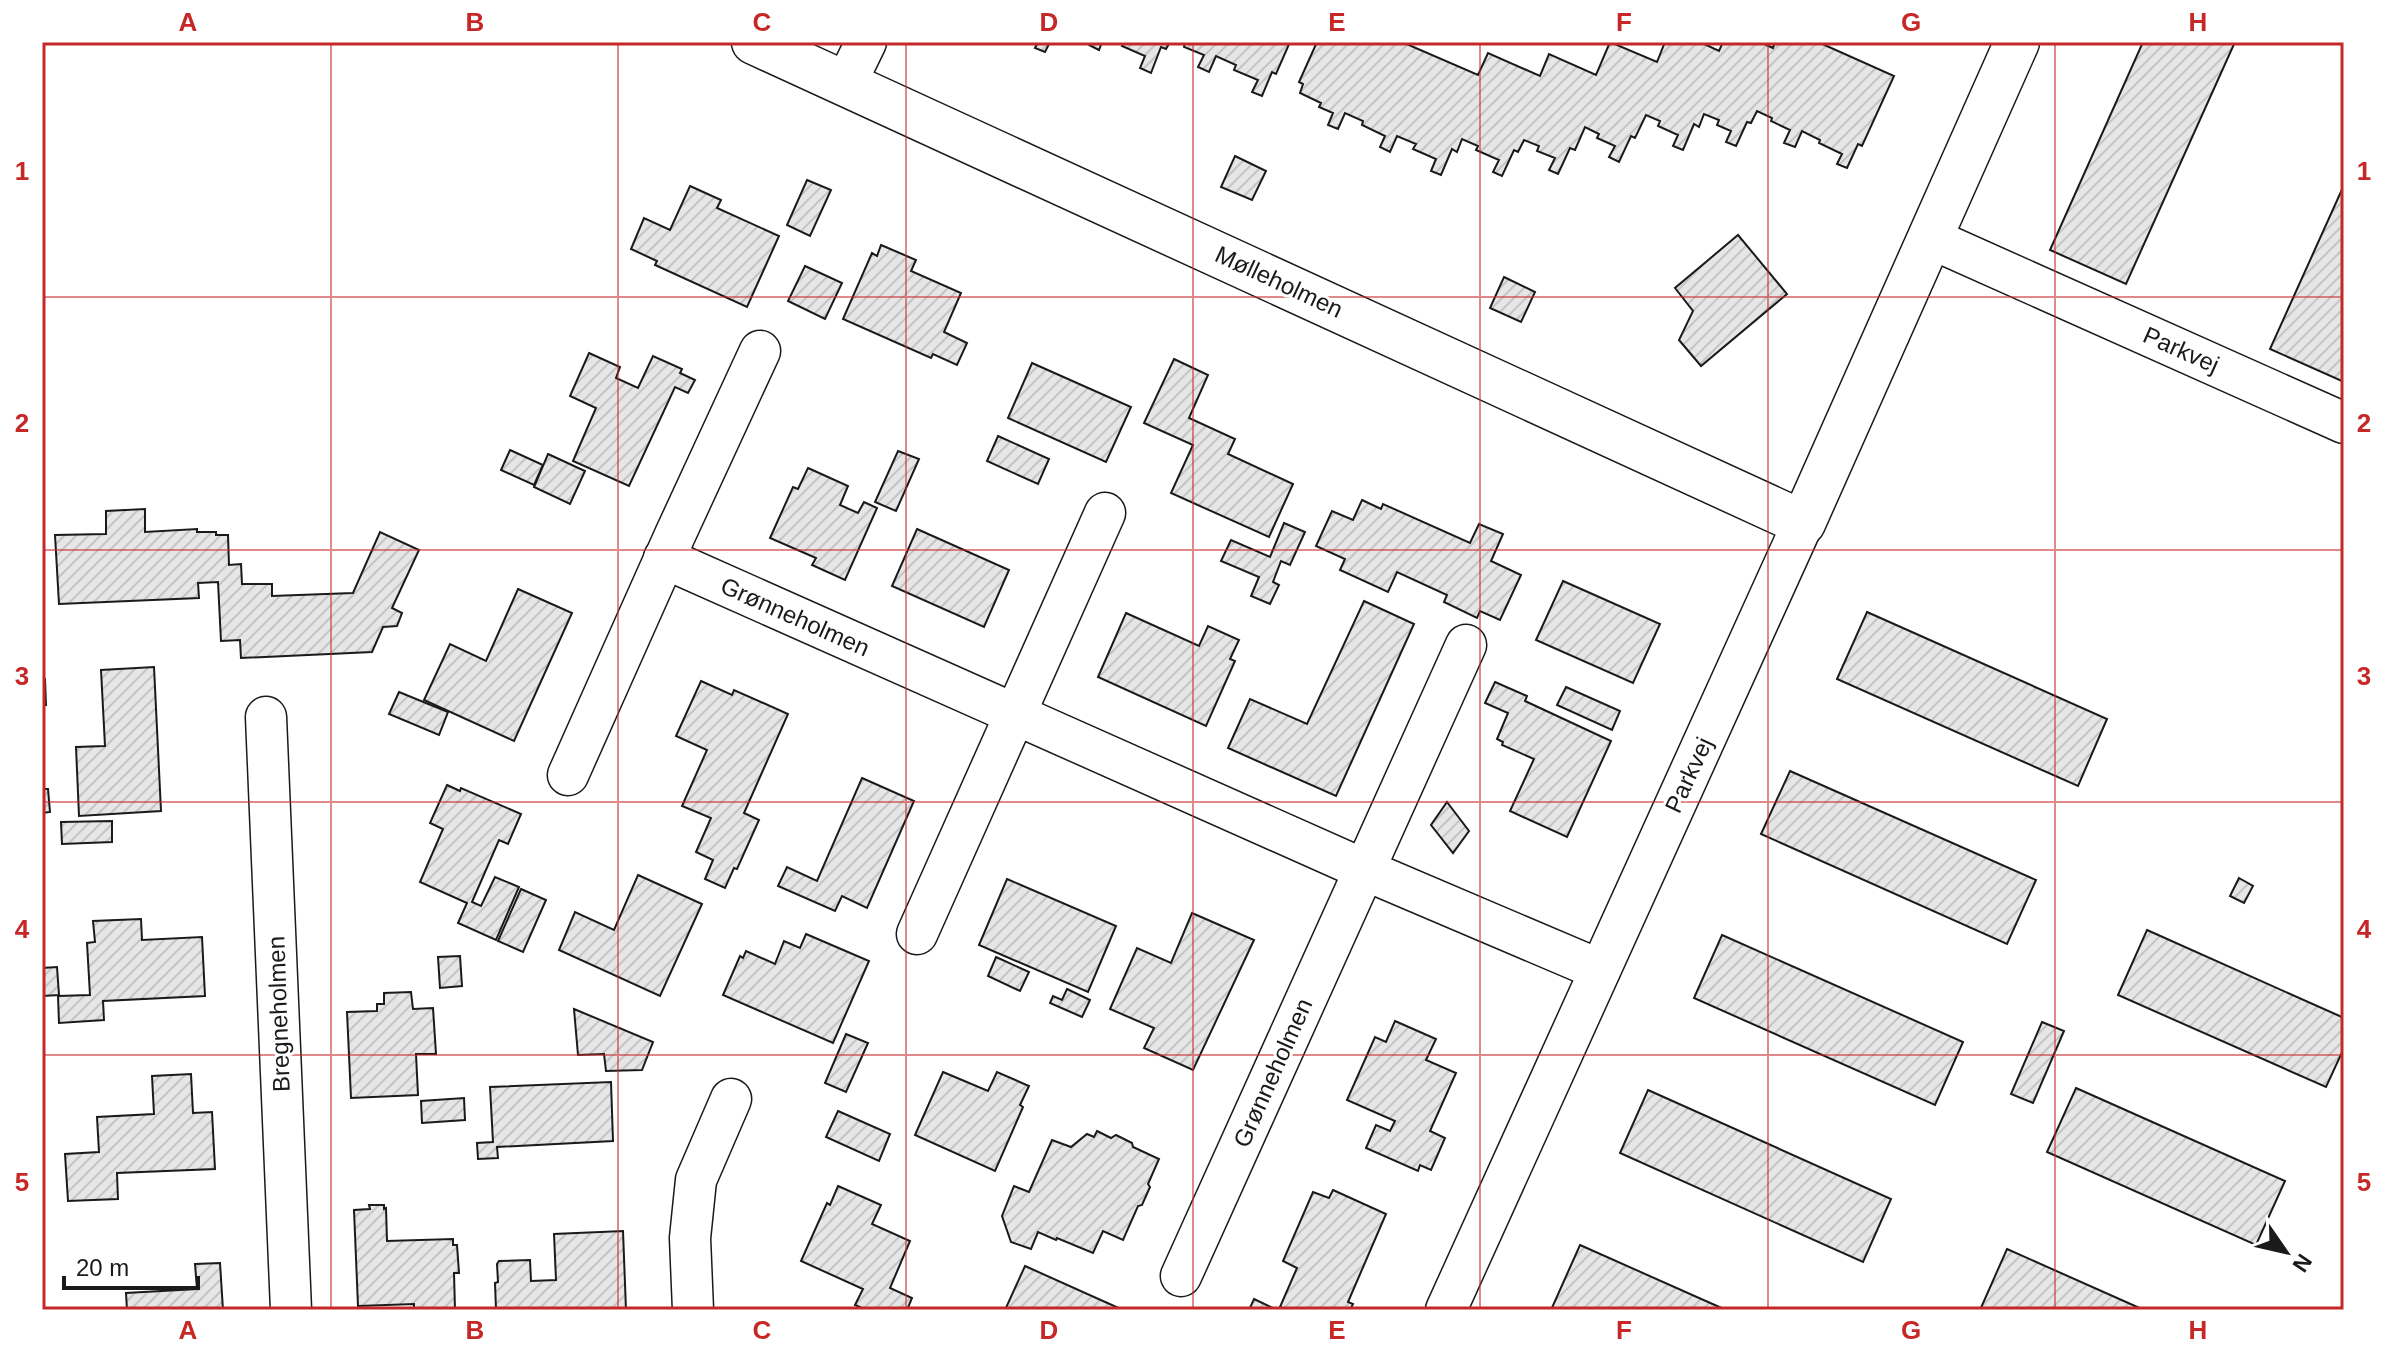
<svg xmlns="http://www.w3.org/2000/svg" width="2386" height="1352" font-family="Helvetica,sans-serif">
<defs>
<pattern id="building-hatch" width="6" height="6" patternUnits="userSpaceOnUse" patternTransform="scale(2)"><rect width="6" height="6" fill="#e6e6e6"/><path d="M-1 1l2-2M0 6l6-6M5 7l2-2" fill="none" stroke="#c5c5c5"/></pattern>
</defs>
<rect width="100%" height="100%" fill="#fff"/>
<g fill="url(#building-hatch)" stroke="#1a1a1a" stroke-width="2">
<polygon points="1038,42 1050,42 1045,52 1035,48"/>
<polygon points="1090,42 1102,42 1099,50 1089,45"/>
<polygon points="1124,42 1170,42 1166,49 1161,47 1151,73 1140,68 1145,56 1122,46"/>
<polygon points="1185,42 1290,42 1276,74 1272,72 1262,96 1252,92 1258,80 1234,70 1236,65 1216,56 1209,72 1198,67 1204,55 1184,47"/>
<polygon points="1317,42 1402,42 1478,75 1488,53 1540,76 1549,54 1596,75 1610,42 1657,62 1665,42 1700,42 1719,51 1723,42 1760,42 1773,48 1775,42 1818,42 1894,76 1862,146 1858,144 1847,168 1837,164 1842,154 1819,143 1820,140 1802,131 1795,147 1784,143 1790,130 1771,121 1772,118 1757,111 1751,123 1747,122 1736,146 1726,142 1731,131 1717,125 1719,120 1704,114 1699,127 1694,124 1683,150 1673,146 1678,135 1658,126 1660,121 1646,115 1635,138 1631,136 1619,162 1609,157 1615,146 1597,138 1599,134 1585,127 1575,150 1570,148 1558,174 1549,170 1555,158 1537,151 1539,146 1524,140 1518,152 1514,150 1502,176 1493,172 1499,160 1476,150 1478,146 1462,139 1457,152 1452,149 1441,175 1431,171 1436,159 1413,149 1416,144 1397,136 1390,152 1380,147 1385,136 1362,125 1363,121 1345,113 1338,129 1328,125 1333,113 1319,107 1321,103 1300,93 1303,84 1299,82"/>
<polygon points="2143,42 2235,42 2126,284 2050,250"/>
<polygon points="1235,156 1266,171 1252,200 1221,187"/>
<polygon points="807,180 831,190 810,236 787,225"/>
<polygon points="2344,185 2344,382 2270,349"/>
<polygon points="690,186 721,200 717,208 779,236 747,307 655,265 657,261 631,249 644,218 670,230"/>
<polygon points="1738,235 1787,294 1701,366 1679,340 1693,311 1675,288"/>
<polygon points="881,245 916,260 911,271 961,293 944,332 967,343 957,365 933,354 931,358 843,319 872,253 877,256"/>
<polygon points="805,266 842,283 825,319 788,301"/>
<polygon points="1504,277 1535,292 1521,322 1490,308"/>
<polygon points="589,353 620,367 616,378 638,388 653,356 682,369 680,373 695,380 688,393 675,387 629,486 573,461 596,408 570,396"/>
<polygon points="1174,359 1208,375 1189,418 1235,439 1228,454 1293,484 1269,537 1171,493 1193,445 1144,423"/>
<polygon points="1032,363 1131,407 1106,462 1008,418"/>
<polygon points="998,436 1049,459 1038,484 987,461"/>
<polygon points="510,450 543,465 534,485 501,470"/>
<polygon points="898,451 919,459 896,511 875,502"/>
<polygon points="548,454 585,471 570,504 534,487"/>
<polygon points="808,468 848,486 840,505 858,513 864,502 877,508 845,580 812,565 816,558 770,538 793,487 798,489"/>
<polygon points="1362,500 1381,509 1383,504 1470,543 1479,524 1503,534 1491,561 1521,575 1500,620 1480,611 1477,618 1444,602 1447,595 1397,572 1388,592 1340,570 1345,559 1316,546 1332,511 1353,520"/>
<polygon points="145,509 145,532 197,529 197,532 216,532 216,535 228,535 229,565 241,564 242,584 272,584 272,596 353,593 380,532 419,550 392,608 402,613 397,626 383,627 372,652 241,658 240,640 221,641 218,582 198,583 199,598 59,604 55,535 106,534 106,511"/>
<polygon points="1284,523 1305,532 1290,565 1281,561 1273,582 1279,585 1270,604 1251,596 1259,577 1221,561 1231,540 1270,557"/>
<polygon points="917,529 1009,570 984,627 892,586"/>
<polygon points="1563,581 1660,624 1633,683 1536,640"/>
<polygon points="518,589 572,613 514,741 424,700 450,644 486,661"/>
<polygon points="1364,601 1414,624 1336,796 1228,748 1250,699 1307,724"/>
<polygon points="1867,612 2107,719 2078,786 1837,679"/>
<polygon points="1126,613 1199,646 1208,626 1239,640 1230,659 1235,661 1206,726 1098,677"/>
<polygon points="154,667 161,811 79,816 76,747 105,746 101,670"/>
<polygon points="42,679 45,679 46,705 42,705"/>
<polygon points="701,681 732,695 734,690 788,714 744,813 759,820 737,869 734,868 725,888 705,879 713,860 696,852 711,818 682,806 707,750 676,736"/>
<polygon points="1495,682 1527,696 1525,701 1611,741 1567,837 1510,811 1534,759 1502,745 1503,742 1497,739 1508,713 1485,703"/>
<polygon points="1566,687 1620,711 1612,730 1557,705"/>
<polygon points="399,692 448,712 439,735 389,714"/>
<polygon points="1790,771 2036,880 2007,944 1761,834"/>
<polygon points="862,778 914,801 867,908 842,896 835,911 778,886 787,867 817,881"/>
<polygon points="447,785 460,791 461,788 521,814 508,844 499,840 472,902 481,906 495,877 519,887 496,940 458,923 467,903 420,882 443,829 430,823"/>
<polygon points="42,789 48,789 50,812 42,813"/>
<polygon points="1447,802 1469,831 1453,853 1431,825"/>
<polygon points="112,821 112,842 62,844 61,822"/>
<polygon points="638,875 702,904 660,996 559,950 575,912 614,930"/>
<polygon points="2239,878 2253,886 2244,903 2230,896"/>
<polygon points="1007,879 1116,926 1088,992 979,945"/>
<polygon points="521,889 546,900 523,952 498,941"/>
<polygon points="1192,913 1254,940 1193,1070 1144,1048 1154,1028 1110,1009 1137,948 1171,963"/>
<polygon points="141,919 142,940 202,937 205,996 103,1001 104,1020 59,1023 58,996 90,995 87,943 95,942 93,921"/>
<polygon points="2147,930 2344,1018 2344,1048 2326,1087 2118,995"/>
<polygon points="806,934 869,961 833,1043 723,995 740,956 743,958 746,951 775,964 784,941 800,948"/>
<polygon points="1722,935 1963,1042 1935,1105 1694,998"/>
<polygon points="460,956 462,986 440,988 438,957"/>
<polygon points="996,957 1029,972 1020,991 988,976"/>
<polygon points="57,967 59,995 42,996 42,968"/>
<polygon points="1067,989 1090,1000 1082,1017 1050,1003 1053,996 1062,1000"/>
<polygon points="411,992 413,1009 433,1008 436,1054 416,1054 418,1095 351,1098 347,1012 377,1011 377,1004 384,1004 384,993"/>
<polygon points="574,1009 653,1042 642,1070 606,1071 604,1054 578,1055"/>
<polygon points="1395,1021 1436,1039 1426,1060 1456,1073 1430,1131 1445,1138 1431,1170 1420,1165 1418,1171 1366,1148 1376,1125 1390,1131 1395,1121 1347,1100 1375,1037 1386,1042"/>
<polygon points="2042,1022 2064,1031 2033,1103 2011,1094"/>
<polygon points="846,1034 868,1043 846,1092 825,1083"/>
<polygon points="943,1072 988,1091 997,1072 1029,1086 1020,1105 1023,1107 995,1171 915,1135"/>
<polygon points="191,1074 193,1113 212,1112 215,1169 117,1173 118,1199 68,1201 65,1154 99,1152 97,1117 154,1114 152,1076"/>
<polygon points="611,1082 613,1141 497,1147 498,1158 478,1159 477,1143 493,1142 490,1087"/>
<polygon points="2076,1088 2285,1181 2256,1245 2047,1152"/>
<polygon points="1648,1090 1891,1199 1863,1262 1620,1153"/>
<polygon points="464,1098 465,1120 422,1123 421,1101"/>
<polygon points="838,1111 890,1134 879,1161 826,1137"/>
<polygon points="1097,1131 1111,1138 1116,1135 1132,1143 1133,1147 1159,1159 1148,1184 1150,1187 1142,1205 1138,1206 1123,1240 1103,1231 1093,1253 1057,1238 1056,1240 1038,1232 1031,1249 1011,1242 1002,1216 1014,1186 1029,1192 1052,1140 1071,1147 1087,1134 1094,1137"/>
<polygon points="838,1186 881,1205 872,1224 910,1241 890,1288 912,1298 907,1310 862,1310 862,1308 855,1305 863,1289 801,1261 827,1203 830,1205"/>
<polygon points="1333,1190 1386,1214 1348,1302 1353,1304 1350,1310 1288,1310 1280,1307 1297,1268 1283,1261 1313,1192 1329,1198"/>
<polygon points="369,1205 384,1205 384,1209 386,1208 387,1241 453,1239 453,1245 457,1245 459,1273 454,1273 455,1310 414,1310 414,1304 358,1306 354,1210 370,1209"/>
<polygon points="623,1231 626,1310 496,1310 495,1283 498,1282 497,1264 499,1261 530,1260 531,1281 556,1280 554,1234"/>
<polygon points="1580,1245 1726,1310 1551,1310"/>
<polygon points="2007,1249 2144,1310 1980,1310"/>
<polygon points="220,1263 223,1310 127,1310 126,1293 197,1289 195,1264"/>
<polygon points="1025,1266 1123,1310 1005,1310"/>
<polygon points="1254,1299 1277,1310 1249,1310"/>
</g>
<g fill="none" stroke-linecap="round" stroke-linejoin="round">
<g stroke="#1a1a1a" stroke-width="43">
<g id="minor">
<polyline points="846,83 866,42"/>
<polyline points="1930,238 2344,423"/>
<polyline points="664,558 1365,870 1600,970"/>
<polyline points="266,717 291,1310"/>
<polyline points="568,775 675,535 760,351"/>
<polyline points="917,934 1105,513"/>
<polyline points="1181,1276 1466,645"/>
<polyline points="693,1310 690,1238 696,1180 731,1099"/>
<polyline points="1446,1310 1803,523"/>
</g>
</g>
<g stroke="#1a1a1a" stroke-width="47">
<polyline id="tertiary" points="754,42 1803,523 2017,42"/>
</g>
<use href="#minor" stroke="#fff" stroke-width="40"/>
<use href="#tertiary" stroke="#fff" stroke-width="44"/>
</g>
<path fill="none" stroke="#c62828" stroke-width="2" stroke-opacity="0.55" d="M331,42V1310M618,42V1310M906,42V1310M1193,42V1310M1480,42V1310M1768,42V1310M2055,42V1310M42,297H2344M42,550H2344M42,802H2344M42,1055H2344"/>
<g text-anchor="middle" stroke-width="6" stroke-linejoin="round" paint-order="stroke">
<g font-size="24" fill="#1a1a1a" stroke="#fff">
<text transform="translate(1279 282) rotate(25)" y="8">Mølleholmen</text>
<text transform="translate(2181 350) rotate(24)" y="8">Parkvej</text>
<text transform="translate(795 617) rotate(24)" y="8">Grønneholmen</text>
<text transform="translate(1689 775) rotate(-65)" y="8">Parkvej</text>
<text transform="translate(279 1014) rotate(-92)" y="8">Bregneholmen</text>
<text transform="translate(1273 1073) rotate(-66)" y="8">Grønneholmen</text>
</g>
</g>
<rect width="2386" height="1352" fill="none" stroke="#ffffff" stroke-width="88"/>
<g transform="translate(2286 1252) rotate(124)" stroke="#ffffff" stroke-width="6" paint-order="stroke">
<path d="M0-6L14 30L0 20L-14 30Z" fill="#1a1a1a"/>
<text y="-12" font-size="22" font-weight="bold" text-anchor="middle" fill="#1a1a1a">N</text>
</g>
<path d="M64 1276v12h134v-12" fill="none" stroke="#1a1a1a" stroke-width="4"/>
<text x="76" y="1276" font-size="24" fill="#1a1a1a" stroke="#ffffff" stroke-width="6" paint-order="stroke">20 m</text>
<rect x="44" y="44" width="2298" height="1264" fill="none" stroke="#c62828" stroke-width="3"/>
<g font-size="26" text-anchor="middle" font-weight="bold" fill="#c62828">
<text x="188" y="31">A</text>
<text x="475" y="31">B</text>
<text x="762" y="31">C</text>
<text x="1049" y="31">D</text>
<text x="1337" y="31">E</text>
<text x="1624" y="31">F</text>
<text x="1911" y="31">G</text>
<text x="2198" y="31">H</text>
<text x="22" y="180">1</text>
<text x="2364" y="180">1</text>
<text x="22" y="432">2</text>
<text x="2364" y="432">2</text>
<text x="22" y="685">3</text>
<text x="2364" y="685">3</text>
<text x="22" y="938">4</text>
<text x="2364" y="938">4</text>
<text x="22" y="1191">5</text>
<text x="2364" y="1191">5</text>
<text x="188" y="1339">A</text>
<text x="475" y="1339">B</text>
<text x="762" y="1339">C</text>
<text x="1049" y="1339">D</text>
<text x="1337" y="1339">E</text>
<text x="1624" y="1339">F</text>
<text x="1911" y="1339">G</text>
<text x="2198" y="1339">H</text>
</g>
</svg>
